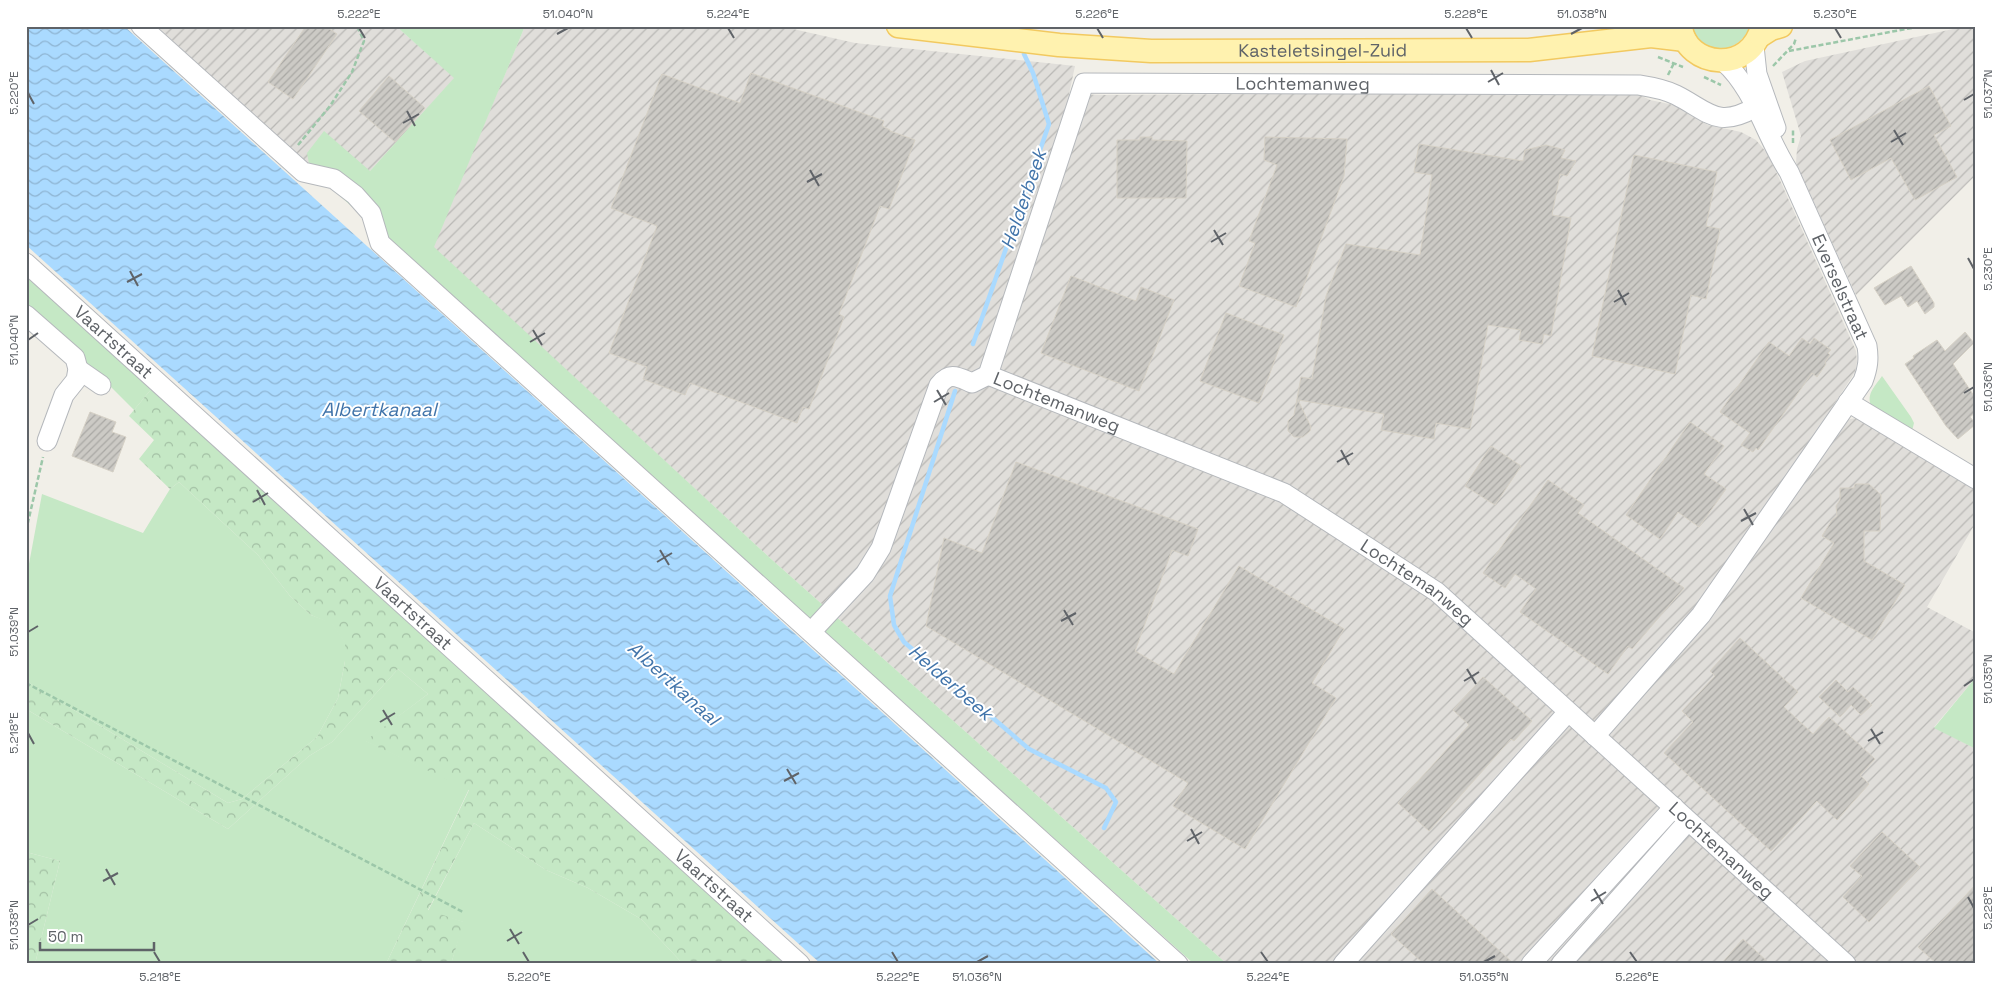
<svg xmlns="http://www.w3.org/2000/svg" width="2002" height="990" font-family="'Space Grotesk',sans-serif">
<defs>
<pattern id="industrial-furrows" width="10" height="10" patternUnits="userSpaceOnUse" patternTransform="scale(1.25)"><rect width="10" height="10" fill="#e0deda"/><path d="M-1 1l2-2M0 10L10 0M9 11l2-2" fill="none" stroke="#b9b8b5"/></pattern>
<pattern id="forest-crowns" width="20" height="18" patternUnits="userSpaceOnUse" patternTransform="scale(1.25)"><rect width="20" height="18" fill="#c5e8c5"/><path d="M2 6a3 3 0 1 1 6 0M12 15a3 3 0 1 1 6 0" fill="none" stroke="#a3c0a4"/></pattern>
<pattern id="water-waves" width="16" height="10" patternUnits="userSpaceOnUse" patternTransform="scale(1.25)"><rect width="16" height="10" fill="#aadaff"/><path d="M0 5q4-4 8 0t8 0" fill="none" stroke="#8eb4d2"/></pattern>
<pattern id="building-hatch" width="6" height="6" patternUnits="userSpaceOnUse" patternTransform="scale(1.25)"><rect width="6" height="6" fill="#cccac5"/><path d="M-1 1l2-2M0 6l6-6M5 7l2-2" fill="none" stroke="#a9a8a4"/></pattern>
</defs>
<rect width="100%" height="100%" fill="#f1efe8"/>
<g fill="url(#industrial-furrows)">
<polygon points="157,26 396,26 455,78 370,171 310,169"/>
<polygon points="525,26 780,26 855,43 1075,66 1069,94 1103,95 1634,92 1650,100 1674,105 1708,125 1741,132 1756,140 1767,153 1779,178 1856,351 1857,362 1855,372 1831,409 1830,416 1845,422 1850,419 1857,418 1976,487 1976,522 1927,607 1976,633 1976,677 1934,727 1976,749 1976,964 1227,964 770,558 433,247"/>
<polygon points="1967,26 1976,26 1976,175 1856,295 1796,163 1797,149 1801,136 1782,72 1805,61"/>
</g>
<g fill="#c5e8c5">
<polygon points="396,26 525,26 434,247 770,558 1227,964 1194,964 310,169 307,153 324,131 370,171 454,78"/>
<path d="M1692,26H1750C1739,55 1701,59 1692,26Z"/>
<polygon points="26,272 153,387 134,410 76,352 26,310"/>
<path d="M1882,376L1911,417L1914,423L1912,431L1871,405C1866,394 1876,385 1882,376Z"/>
<polygon points="179,482 258,555 290,596 311,615 332,623 345,642 345,661 338,698 317,737 242,799 228,803 26,681 26,580 42,494 143,533 170,489"/>
<polygon points="398,669 428,694 366,741 469,789 386,964 35,964 60,861 26,852 26,709 228,829 309,756 332,742"/>
<polygon points="1976,677 1976,749 1934,728"/>
<polygon points="474,823 546,870 588,888 641,919 683,964 451,964 463,922 428,911"/>
</g>
<g fill="url(#forest-crowns)">
<polygon points="153,387 786,964 683,964 641,919 588,888 546,870 474,823 428,910 464,922 451,964 386,964 469,790 365,741 428,694 398,669 332,742 309,756 228,829 26,709 26,681 228,803 242,799 317,737 338,698 345,661 345,643 332,624 311,615 290,596 258,555 179,482 170,489 139,459 154,440 129,416"/>
<polygon points="26,852 60,861 35,964 26,964"/>
</g>
<polygon fill="url(#water-waves)" points="26,26 124,26 1160,964 821,964 26,245"/>
<g fill="none" stroke-linecap="round" stroke-linejoin="round">
<g stroke="#aadaff" stroke-width="4.5">
<polyline points="973,344 1049,124 1033,73 1024,54"/>
<polyline points="955,391 890,596 894,625 904,642 1029,749 1106,788 1116,802 1104,828"/>
</g>
</g>
<g fill="url(#building-hatch)" stroke="#d6d1c6">
<polygon points="306,26 325,26 337,34 293,99 268,82"/>
<polygon points="751,73 884,121 882,126 890,130 890,131 915,140 889,209 880,206 839,314 844,317 809,409 803,407 797,423 690,383 685,395 643,379 647,367 609,353 657,226 611,208 662,74 740,103"/>
<polygon points="389,76 425,108 395,142 359,111"/>
<polygon points="1929,86 1951,126 1934,135 1957,177 1915,200 1891,158 1851,180 1830,140"/>
<polygon points="1140,137 1152,137 1152,140 1187,141 1186,198 1117,198 1117,140 1140,140"/>
<polygon points="1265,137 1347,139 1344,176 1296,307 1239,286 1255,243 1249,241 1277,165 1264,160"/>
<polygon points="1419,144 1523,161 1525,150 1546,145 1565,150 1561,158 1576,161 1567,176 1560,174 1552,215 1571,218 1551,336 1544,334 1542,344 1519,340 1521,330 1488,325 1470,429 1436,423 1434,439 1381,430 1384,414 1298,400 1311,427 1310,431 1303,437 1294,437 1288,431 1288,421 1294,415 1301,377 1312,379 1326,296 1346,244 1420,255 1432,175 1414,172"/>
<polygon points="1634,155 1717,172 1706,226 1720,229 1706,299 1691,295 1675,374 1592,356"/>
<polygon points="1911,266 1934,303 1934,307 1925,314 1917,301 1908,307 1901,296 1885,305 1874,288"/>
<polygon points="1071,276 1136,301 1141,287 1174,300 1139,391 1041,353"/>
<polygon points="1226,313 1284,335 1259,403 1200,381"/>
<polygon points="1965,332 1974,343 1953,364 1976,399 1976,412 1970,417 1976,424 1958,439 1946,426 1905,364 1914,358 1913,356 1937,340 1945,351"/>
<polygon points="1802,338 1810,344 1814,338 1831,350 1828,353 1830,355 1825,362 1826,364 1817,377 1812,373 1758,450 1756,448 1753,452 1741,445 1750,433 1720,412 1769,342 1789,356"/>
<polygon points="90,412 116,422 112,432 126,437 113,472 72,456"/>
<polygon points="1690,422 1724,446 1704,474 1726,489 1699,527 1678,512 1660,539 1626,515"/>
<polygon points="1491,446 1521,466 1495,505 1465,486"/>
<polygon points="1016,462 1198,529 1188,556 1172,550 1135,651 1174,674 1239,566 1344,629 1312,683 1336,698 1245,849 1173,806 1188,783 926,626 944,538 982,553"/>
<polygon points="1548,480 1584,505 1578,513 1684,588 1632,649 1628,646 1608,674 1520,612 1536,589 1515,574 1505,588 1483,573"/>
<polygon points="1855,484 1869,484 1881,495 1880,531 1864,531 1864,561 1905,585 1872,640 1801,598 1834,543 1822,536 1832,520 1837,516 1836,506 1840,500 1840,488 1854,488"/>
<polygon points="1740,638 1798,692 1784,707 1813,734 1829,717 1875,759 1860,775 1869,784 1837,820 1817,801 1771,851 1664,753 1693,722 1682,711 1715,676 1710,671"/>
<polygon points="1483,677 1532,721 1514,741 1511,739 1429,831 1398,803 1469,725 1453,710"/>
<polygon points="1836,680 1848,692 1853,687 1872,705 1861,715 1851,705 1840,717 1819,697"/>
<polygon points="1882,832 1920,867 1869,922 1843,897 1862,876 1850,866"/>
<polygon points="1976,884 1976,964 1937,964 1918,947"/>
<polygon points="1432,889 1514,964 1424,964 1391,934"/>
<polygon points="1743,939 1770,964 1721,964"/>
</g>
<g fill="none" stroke-linecap="round" stroke-linejoin="round">
<g stroke="#b5b8bc" stroke-width="21">
<g id="minor">
<polyline points="141,26 303,172 334,179 355,195 371,213 380,243 1178,964"/>
<polyline points="1754,46 1757,74 1776,128"/>
<path id="s1" d="M26,263L800,964"/>
<polyline points="26,315 75,358 78,369 76,380 64,395 47,441"/>
<polyline points="78,369 101,385"/>
<path id="s2" d="M988,375L1284,493L1437,592L1846,964"/>
<path id="s3" d="M988,375L1084,83L1639,85C1652,87 1664,89 1676,95C1708,111 1717,129 1754,108"/>
<polyline points="1848,402 1976,479"/>
<path d="M811,632L865,574L881,548L939,385C950,371 958,377 972,383L988,375"/>
<path d="M1595,736L1701,615L1863,381C1868,368 1869,359 1867,346L1789,172C1766,137 1754,88 1724,62"/>
<polyline points="1343,964 1568,712"/>
<polyline points="1531,964 1674,807"/>
<polyline points="1561,964 1688,821"/>
</g>
</g>
<g stroke="#f2c960" stroke-width="25">
<g id="major">
<path id="s4" d="M898,26L1059,45L1151,51L1529,50L1651,36L1685,40"/>
<path d="M1681,27C1686,68 1751,75 1762,26"/>
<polyline points="1760,36 1771,29 1781,26"/>
</g>
</g>
<g stroke="#9cc7a9" stroke-width="2.5" stroke-dasharray="5 2.5" stroke-linecap="butt">
<polyline points="1789,51 1922,26"/>
<polyline points="1658,57 1683,67"/>
<polyline points="1773,66 1794,44 1796,38"/>
<polyline points="1668,75 1674,63"/>
<polyline points="1704,77 1721,85"/>
<polyline points="1793,143 1793,129"/>
<polyline points="298,145 330,106 352,72 364,41 357,26"/>
<polyline points="26,531 43,457"/>
<polyline points="26,683 463,912"/>
</g>
<use href="#minor" stroke="#fff" stroke-width="19"/>
<use href="#major" stroke="#fff2af" stroke-width="22"/>
</g>
<path fill="none" stroke="#5f6368" stroke-width="2" d="M359,28L365,38M728,28L734,38M1097,28L1103,38M1466,28L1472,38M1835,28L1841,38M557,34L568,28M1571,34L1582,28M1491,70L1499,85M1488,82L1503,73M28,93L34,104M1964,100L1974,94M407,111L415,126M403,123L419,114M1894,130L1903,145M1891,142L1906,133M810,170L819,186M807,182L822,174M1214,230L1223,245M1211,242L1226,233M1968,258L1974,269M130,271L138,286M127,282L142,274M1618,290L1626,305M1614,302L1629,293M533,330L542,345M28,340L38,333M530,342L545,333M937,390L946,405M1964,393L1974,387M934,402L949,393M1341,450L1349,465M1337,462L1353,453M257,490L265,505M253,502L268,493M1744,509L1753,525M1741,521L1756,513M660,550L669,565M657,562L672,553M1064,610L1073,625M1061,621L1076,613M28,632L38,626M1467,669L1476,684M1464,681L1479,672M1964,686L1974,679M383,710L392,725M380,722L395,713M1871,729L1880,744M28,733L34,744M1868,741L1883,732M787,769L796,784M784,781L799,773M1191,829L1199,844M1187,841L1202,832M106,869L115,885M103,881L118,873M1594,889L1603,904M1968,897L1974,908M1591,901L1606,892M28,925L38,919M510,929L519,944M507,941L522,932M154,952L160,962M523,952L529,962M892,952L898,962M1261,952L1268,962M1630,952L1637,962M977,962L988,956M1484,962L1495,956"/>
<g text-anchor="middle" stroke-width="4" stroke-linejoin="round" paint-order="stroke">
<g font-size="18" fill="#5f6368" stroke="#fff">
<text dy="6" stroke="none"><textPath href="#s4" startOffset="426">Kasteletsingel-Zuid</textPath></text>
<text dy="6" stroke="none"><textPath href="#s3" startOffset="526">Lochtemanweg</textPath></text>
<text transform="translate(1840 287) rotate(66)" y="6">Everselstraat</text>
<text dy="6" stroke="none"><textPath href="#s1" startOffset="118">Vaartstraat</textPath></text>
<text dy="6" stroke="none"><textPath href="#s2" startOffset="74">Lochtemanweg</textPath></text>
<text dy="6" stroke="none"><textPath href="#s2" startOffset="479">Lochtemanweg</textPath></text>
<text dy="6" stroke="none"><textPath href="#s1" startOffset="522">Vaartstraat</textPath></text>
<text dy="6" stroke="none"><textPath href="#s2" startOffset="885">Lochtemanweg</textPath></text>
<text dy="6" stroke="none"><textPath href="#s1" startOffset="928">Vaartstraat</textPath></text>
</g>
<g font-size="19" font-style="italic" fill="#4174aa" stroke="#fff">
<text transform="translate(1023 199) rotate(-71)" y="7">Helderbeek</text>
<text x="379" y="416">Albertkanaal</text>
<text transform="translate(951 682) rotate(41)" y="7">Helderbeek</text>
<text transform="translate(674 683) rotate(42)" y="7">Albertkanaal</text>
</g>
</g>
<rect width="2002" height="990" fill="none" stroke="#ffffff" stroke-width="55"/>
<path d="M40 942v8h114v-8" fill="none" stroke="#5f6368" stroke-width="2.5"/>
<text x="48" y="942" font-size="15" fill="#5f6368" stroke="#ffffff" stroke-width="4" paint-order="stroke">50 m</text>
<rect x="28" y="28" width="1946" height="934" fill="none" stroke="#5f6368" stroke-width="2"/>
<g font-size="12" text-anchor="middle" fill="#5f6368">
<text x="359" y="18">5.222°E</text>
<text x="568" y="18">51.040°N</text>
<text x="728" y="18">5.224°E</text>
<text x="1097" y="18">5.226°E</text>
<text x="1466" y="18">5.228°E</text>
<text x="1582" y="18">51.038°N</text>
<text x="1835" y="18">5.230°E</text>
<text transform="translate(14 93) rotate(-90)" y="4">5.220°E</text>
<text transform="translate(1988 94) rotate(-90)" y="4">51.037°N</text>
<text transform="translate(1988 269) rotate(-90)" y="4">5.230°E</text>
<text transform="translate(14 340) rotate(-90)" y="4">51.040°N</text>
<text transform="translate(1988 387) rotate(-90)" y="4">51.036°N</text>
<text transform="translate(14 632) rotate(-90)" y="4">51.039°N</text>
<text transform="translate(1988 679) rotate(-90)" y="4">51.035°N</text>
<text transform="translate(14 733) rotate(-90)" y="4">5.218°E</text>
<text transform="translate(1988 908) rotate(-90)" y="4">5.228°E</text>
<text transform="translate(14 925) rotate(-90)" y="4">51.038°N</text>
<text x="160" y="981">5.218°E</text>
<text x="529" y="981">5.220°E</text>
<text x="898" y="981">5.222°E</text>
<text x="977" y="981">51.036°N</text>
<text x="1268" y="981">5.224°E</text>
<text x="1484" y="981">51.035°N</text>
<text x="1637" y="981">5.226°E</text>
</g>
</svg>
